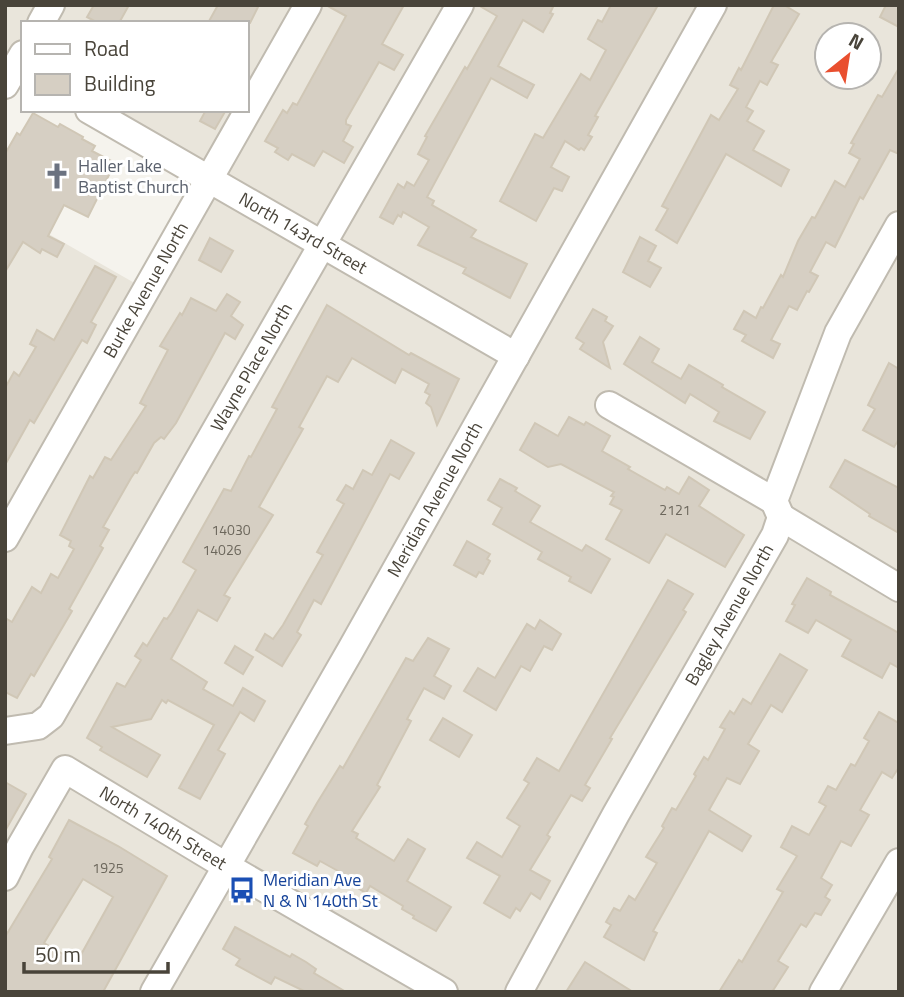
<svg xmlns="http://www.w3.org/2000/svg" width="904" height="997" font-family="'Titillium Web',sans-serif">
<rect width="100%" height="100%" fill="#f5f3ed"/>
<path fill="#e9e5db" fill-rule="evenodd" d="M5,5H899V992H5V209L145,289L207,179L89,110H247V23H23V72L5,85ZM827,35H869V77H827Z"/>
<g fill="#d6cfc3" stroke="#d0c7b6" stroke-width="2" fill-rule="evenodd">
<polygon points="94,5 129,5 119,23 98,23 87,17"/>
<polygon points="218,5 259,5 250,23 208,23"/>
<polygon points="326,5 404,5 382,44 403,55 394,70 379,62 346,120 346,124 351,126 343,141 353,147 344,163 323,151 314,166 292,154 288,160 275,152 278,148 265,141 283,110 287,113 293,103 297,105 346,16"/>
<polygon points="478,5 554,5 550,13 553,14 543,32 523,20 498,66 534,85 527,98 491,78 427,197 434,201 432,205 476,230 471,237 527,264 510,298 463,273 466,268 418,245 429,227 403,212 401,217 398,215 393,224 380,217 398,184 404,188 407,182 414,186 429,160 418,154 427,137 425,136 465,67 467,69 497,16"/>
<polygon points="611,5 658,5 595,116 598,117 588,135 592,137 584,150 581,148 579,150 565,141 551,167 569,177 562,191 554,188 536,221 500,201 535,134 543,138 581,74 590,80 606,50 588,39 598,20 602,22"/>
<polygon points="774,5 784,5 799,14 771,62 778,65 767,85 760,81 746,107 753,111 747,121 764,131 753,150 789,170 781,186 726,154 677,243 656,230 668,209 662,206 711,115 719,120 738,89 730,85 739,68 741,70"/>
<polygon points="886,5 899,5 899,27 880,17"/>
<polygon points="899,68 899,154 890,150 863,199 860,197 835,247 826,242 810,272 818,276 809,292 807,291 797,310 789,306 771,340 780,344 773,358 742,341 746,335 734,329 744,311 756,318 761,307 763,308 781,275 783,277 798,241 812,217 815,218 835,181 845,187 860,159 849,153 854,144 851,143 878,95 882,97"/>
<polygon points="206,110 226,110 215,129 200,121"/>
<polygon points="33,113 58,127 60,124 83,137 82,139 95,146 92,151 115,163 88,217 64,205 48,236 64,244 57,257 42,249 40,253 23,242 5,272 5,154 17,133 20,135"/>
<polygon points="640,237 656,246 648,261 661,268 650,287 623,272"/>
<polygon points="210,238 233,251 221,272 199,260"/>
<polygon points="95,266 116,277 91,322 96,325 87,343 82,340 34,423 30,420 5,465 5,388 14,372 19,376 36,347 30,344 37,330 54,340"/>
<polygon points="227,294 240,302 231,316 243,325 235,339 225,333 176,423 164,439 161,437 154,443 137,473 135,472 131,478 103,527 109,530 100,546 103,548 69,609 72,611 34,676 31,674 17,698 5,692 5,618 12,622 32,587 41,593 51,574 58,578 74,549 69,546 71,541 60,535 90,476 93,478 105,457 111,460 146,406 140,403 168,350 160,346 180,313 182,315 191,298 216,311"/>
<polygon points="327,305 409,355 411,353 459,379 437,425 431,407 426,403 430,395 425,392 429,384 402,369 395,383 352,358 338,382 327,376 299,427 303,429 259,507 273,515 224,595 230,598 217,621 198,610 171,659 207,682 203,689 233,706 243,688 265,701 254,721 240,712 218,750 225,754 200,799 179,788 214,725 168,700 166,703 162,700 151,719 112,727 160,755 147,777 100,750 102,747 87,738 117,683 125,687 141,660 135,656 143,643 147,646 164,618 167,619 172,612 196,570 183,562 224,489 231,491 249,456 251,457 277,409 272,407"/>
<polygon points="593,309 607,317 605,321 613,326 603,342 610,368 580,349 584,343 576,338"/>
<polygon points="640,337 659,349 652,362 681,379 689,365 723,385 722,387 765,412 750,439 714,421 719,412 690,394 685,403 624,364"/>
<polygon points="889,363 899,369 899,439 894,447 863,430 875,409 868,405"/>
<polygon points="569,417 584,425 586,422 610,436 602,451 630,467 628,469 665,490 667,487 679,494 689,477 709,490 699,506 744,535 725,567 666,534 649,563 606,539 622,510 610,504 614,497 611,496 614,492 561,464 548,467 520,450 535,423 558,436"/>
<polygon points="391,440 414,453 399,479 390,474 321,604 314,600 297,632 301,635 282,666 256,650 265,634 273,639 283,625 323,555 317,552 344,504 337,500 346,485 353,489 363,470 372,475"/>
<polygon points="845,460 899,488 899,533 869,516 870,514 830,487"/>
<polygon points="500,479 517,488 515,491 540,506 530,522 582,551 586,545 610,559 591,593 569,581 571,577 538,559 542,552 493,524 502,508 488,500"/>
<polygon points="467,541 490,554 487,559 490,561 483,574 479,572 476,577 454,565"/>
<polygon points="807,578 831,592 830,595 899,633 899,668 890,663 882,678 842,656 851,640 816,620 808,633 786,621 795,605 792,604"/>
<polygon points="668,580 693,594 683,610 686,612 610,738 612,739 585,785 590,788 582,801 571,795 547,835 550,837 530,870 550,881 540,899 531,893 520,911 516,908 510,918 484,903 500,876 467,858 477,842 502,857 520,826 507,818 529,783 524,780 537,758 559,771"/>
<polygon points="540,620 561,634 552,650 544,646 530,671 521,666 496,710 464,691 478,668 495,678 527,624 535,629"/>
<polygon points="428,638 449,649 434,676 451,686 444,699 424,688 407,719 411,721 377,785 380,787 352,831 358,834 356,838 394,861 408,839 425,849 407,881 451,907 436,931 413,918 414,916 402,909 403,906 370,886 366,893 353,885 356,881 320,861 317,866 293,853 308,826 305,824 317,803 340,766 343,768 406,658 413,661"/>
<polygon points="235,646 253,657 243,674 225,663"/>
<polygon points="780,654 807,670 782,712 771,705 748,744 759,751 740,784 727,778 709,810 751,836 742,851 709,831 653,931 657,933 644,960 604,937 611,925 606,922 614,908 620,911 629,896 635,900 657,863 646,857 664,828 662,826 672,808 676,810 696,776 694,774 704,757 708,760 725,729 720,727 730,711 734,714 743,699 751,704"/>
<polygon points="879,712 899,723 899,767 892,778 882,772 860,810 869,815 851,846 841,841 821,878 832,885 825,897 830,900 821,915 815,913 806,927 801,924 778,961 788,967 772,992 719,992 739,960 742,962 783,892 777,889 797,856 781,847 792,826 809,835 826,806 819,802 828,786 836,790 851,764 855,766 869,741 864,738"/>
<polygon points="443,718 472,735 459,757 430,740"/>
<polygon points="5,782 26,794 5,831"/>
<path d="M69,820L118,846L167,876L103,992H5V937L52,859L49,857ZM83,879L113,897L78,960L76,958L75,961L44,943Z"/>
<polygon points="235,927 290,957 292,954 306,962 316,969 314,973 346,992 306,992 275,977 271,984 236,965 240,959 223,949"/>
<polygon points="585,962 633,992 566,992"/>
</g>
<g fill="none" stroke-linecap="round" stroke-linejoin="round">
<g stroke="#c0bbb0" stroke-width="30">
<g id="minor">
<polyline points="41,23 51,5"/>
<polyline points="5,85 23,54"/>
<path id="s1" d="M89,110L516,356"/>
<polyline points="609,405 774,501"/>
<polyline points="781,517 899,588"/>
<path id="s2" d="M5,538L308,5"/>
<path id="s3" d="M5,731L38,726L51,716L460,5"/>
<path id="s4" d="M5,877L20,847L65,769L226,866L444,992"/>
<path id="s5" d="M154,992L350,651L713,5"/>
<path id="s6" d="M519,992L616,814L775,535L781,517L774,501L838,333L899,225"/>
<polyline points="823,992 899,862"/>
</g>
</g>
<use href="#minor" stroke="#fff" stroke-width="26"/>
</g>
<defs>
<g id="church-bare" transform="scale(2.1)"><path d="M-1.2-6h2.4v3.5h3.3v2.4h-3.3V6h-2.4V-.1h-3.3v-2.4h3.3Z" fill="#6b7280" stroke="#fff" stroke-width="2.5" paint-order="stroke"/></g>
<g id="bus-bare" transform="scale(2.1)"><path d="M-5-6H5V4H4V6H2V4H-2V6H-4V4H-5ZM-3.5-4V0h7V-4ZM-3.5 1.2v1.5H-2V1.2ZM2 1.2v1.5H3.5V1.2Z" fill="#1a4fb4" stroke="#fff" stroke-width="2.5" paint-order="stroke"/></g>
</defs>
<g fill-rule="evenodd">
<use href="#church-bare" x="57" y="176"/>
<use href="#bus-bare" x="242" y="890"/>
</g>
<g text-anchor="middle" stroke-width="6" stroke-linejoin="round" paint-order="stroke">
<g font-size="14" fill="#6c675c">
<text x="675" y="515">2121</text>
<text x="231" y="535">14030</text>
<text x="222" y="555">14026</text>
<text x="108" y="873">1925</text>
</g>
<g font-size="18" fill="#5b616d" stroke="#fff" text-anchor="start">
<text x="78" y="172">Haller Lake<tspan x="78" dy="21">Baptist Church</tspan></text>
</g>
<g font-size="18" fill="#49443a" stroke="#fff">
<text dy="6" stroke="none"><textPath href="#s1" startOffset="247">North 143rd Street</textPath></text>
<text dy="6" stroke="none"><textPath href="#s2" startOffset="285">Burke Avenue North</textPath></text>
<text dy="6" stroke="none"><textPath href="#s3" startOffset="452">Wayne Place North</textPath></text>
<text dy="6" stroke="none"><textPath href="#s5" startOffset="567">Meridian Avenue North</textPath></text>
<text dy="6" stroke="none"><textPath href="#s6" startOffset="432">Bagley Avenue North</textPath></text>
<text dy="6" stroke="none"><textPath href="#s4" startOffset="238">North 140th Street</textPath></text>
</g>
<g font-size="18" fill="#164399" stroke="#fff" text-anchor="start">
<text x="263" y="886">Meridian Ave<tspan x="263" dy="21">N &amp; N 140th St</tspan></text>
</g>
</g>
<rect width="904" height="997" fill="none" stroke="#49443a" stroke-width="14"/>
<rect x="21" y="21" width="228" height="91" fill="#ffffff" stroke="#b6b4b0" stroke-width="2"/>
<rect x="35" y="44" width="35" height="10" fill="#ffffff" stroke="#b6b4b0" stroke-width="2"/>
<text x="84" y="56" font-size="21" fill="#49443a">Road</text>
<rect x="35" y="74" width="35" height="21" fill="#d6cfc3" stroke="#b6b4b0" stroke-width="2"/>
<text x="84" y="91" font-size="21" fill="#49443a">Building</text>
<g transform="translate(848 56) rotate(30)"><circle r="33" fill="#ffffff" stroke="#b6b4b0" stroke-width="2"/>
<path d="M0-5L12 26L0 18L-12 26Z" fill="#e94f2f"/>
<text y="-10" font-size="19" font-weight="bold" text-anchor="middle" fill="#49443a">N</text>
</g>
<path d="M24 962v10h144v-10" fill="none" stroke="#49443a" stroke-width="3.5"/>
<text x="35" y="962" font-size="21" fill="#49443a" stroke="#ffffff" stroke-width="5" paint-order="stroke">50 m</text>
</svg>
